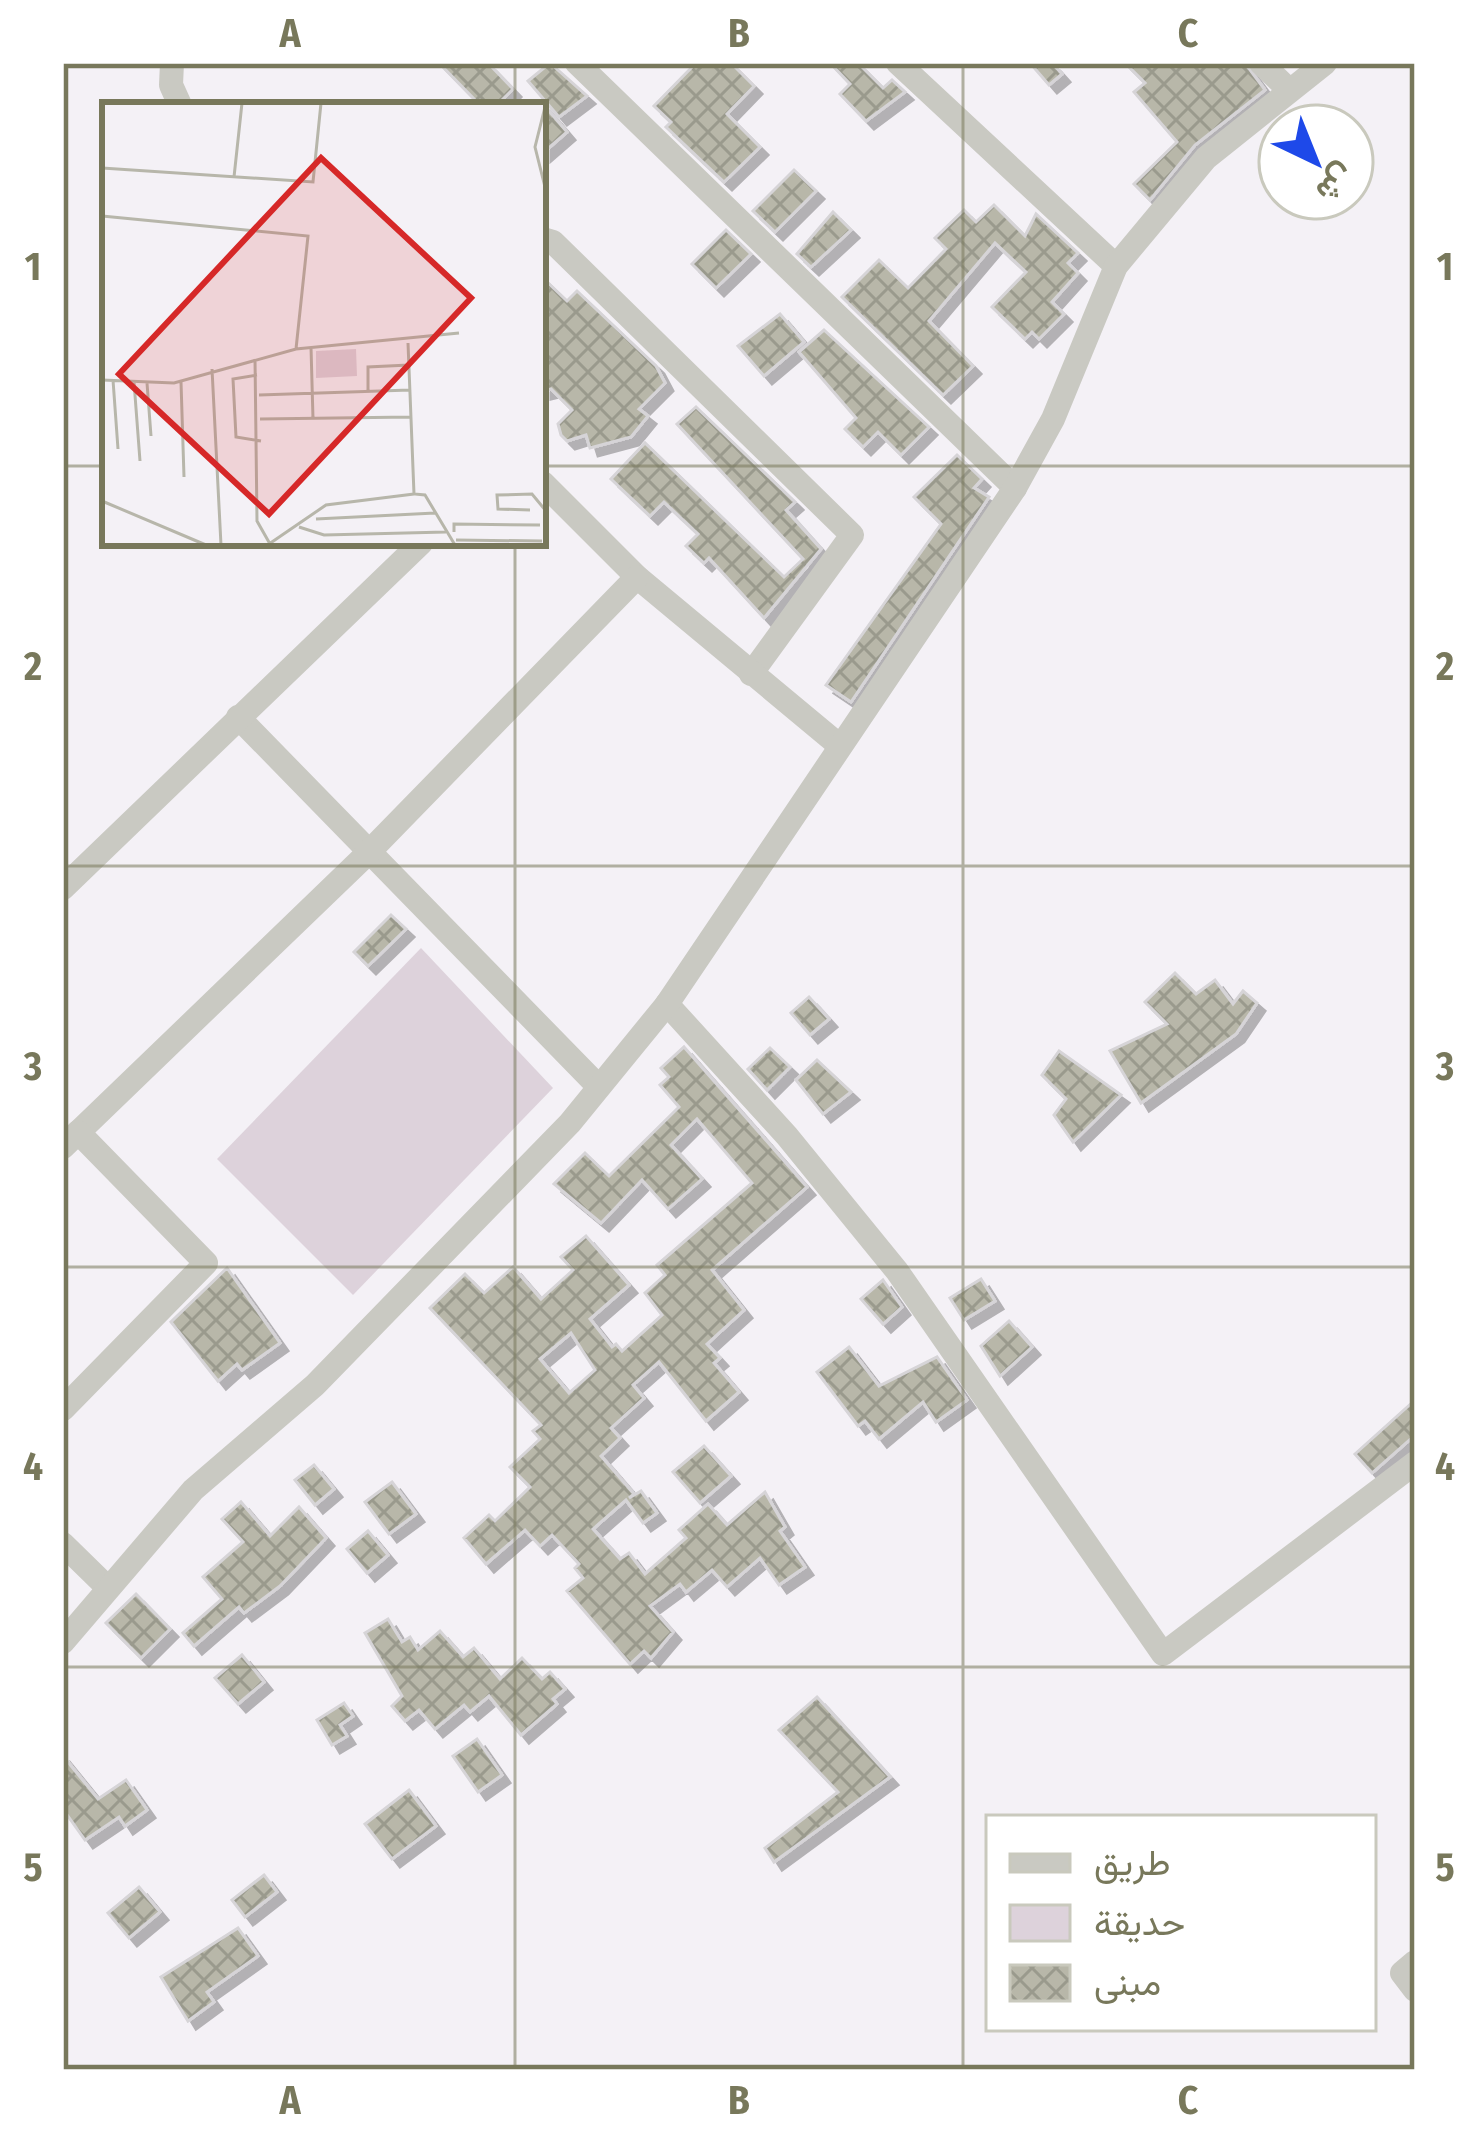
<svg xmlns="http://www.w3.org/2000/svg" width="1478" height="2133" font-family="'Fira Sans Condensed',Vazirmatn,sans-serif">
<defs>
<pattern id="building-cross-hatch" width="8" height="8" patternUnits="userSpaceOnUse" patternTransform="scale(3)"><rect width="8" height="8" fill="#b8b7a9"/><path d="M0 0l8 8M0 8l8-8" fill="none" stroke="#9a9a8d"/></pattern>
<filter id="shadow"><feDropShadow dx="8" dy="8" stdDeviation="0" flood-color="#0004"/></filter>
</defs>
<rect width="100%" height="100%" fill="#f4f1f6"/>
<polygon fill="#ddd2db" points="421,948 553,1088 353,1295 217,1159"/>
<g fill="url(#building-cross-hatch)" stroke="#d6d4d7" stroke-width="3" fill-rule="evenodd" filter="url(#shadow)">
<polygon points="439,63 488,63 513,89 497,105 480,105"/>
<polygon points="550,63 587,96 559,117 528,81"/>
<polygon points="696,63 731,63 754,86 727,114 760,147 724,182 666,127 671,122 654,106"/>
<polygon points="830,63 858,63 883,88 892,80 905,92 866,121 840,94 850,84"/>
<polygon points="1030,63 1052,63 1062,74 1049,85"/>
<polygon points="1125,63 1245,63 1265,90 1195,145 1150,200 1134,184 1177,142 1134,92 1145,83"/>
<polygon points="543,104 567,132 543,153"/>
<polygon points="794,170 816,191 775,232 753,211"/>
<polygon points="994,205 1025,236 1036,214 1078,253 1068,263 1078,273 1052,302 1064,314 1039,339 1032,332 1025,339 992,307 1026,272 995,243 929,321 973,366 943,395 842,297 879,260 908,288 946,249 935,238 964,210 976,222"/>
<polygon points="833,212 851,230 811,267 797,254"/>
<polygon points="726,230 751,254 716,288 692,264"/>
<polygon points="543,278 567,301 577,291 656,366 665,383 639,409 648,416 631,437 590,448 586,435 567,441 561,435 558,424 572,410 551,389 543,391"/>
<polygon points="780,314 804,342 764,376 738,346"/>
<polygon points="824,330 929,427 901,455 878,432 863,447 845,429 856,418 799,352"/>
<polygon points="696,407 795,502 786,510 821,549 764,618 709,558 704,563 686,546 698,534 664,502 650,516 611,479 645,443 784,577 803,559 677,424"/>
<polygon points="957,455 982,479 974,488 989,497 851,702 826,685 941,524 914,497"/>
<polygon points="391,915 406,929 368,966 354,952"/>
<polygon points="1175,973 1196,994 1215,980 1233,1004 1243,991 1257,1003 1236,1034 1141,1103 1110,1051 1167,1024 1145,1002"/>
<polygon points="809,997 829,1019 810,1035 791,1013"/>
<path d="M684,1047L807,1187L712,1270L744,1310L707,1344L720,1358L714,1363L739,1392L706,1421L659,1362L633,1385L644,1398L611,1428L620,1438L601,1456L634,1494L629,1498L641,1491L657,1513L643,1523L626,1500L593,1529L620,1559L629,1553L645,1574L686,1538L679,1530L708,1504L727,1525L765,1492L785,1527L780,1531L805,1567L779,1585L760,1558L727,1587L712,1570L686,1592L680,1584L650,1606L673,1632L651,1658L644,1651L630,1664L567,1591L583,1578L575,1568L579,1564L552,1535L540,1546L525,1530L486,1564L464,1538L489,1515L495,1521L530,1487L510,1467L540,1439L533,1431L541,1425L430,1308L465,1274L484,1293L513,1267L541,1299L573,1270L561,1257L586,1236L629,1285L590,1319L612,1347L616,1344L622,1351L662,1315L645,1293L665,1275L657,1265L752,1183L697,1119L671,1145L702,1179L668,1209L642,1180L601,1223L554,1184L585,1153L609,1176L679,1107L660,1085L669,1077L661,1068ZM571,1333L595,1370L569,1393L540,1359Z"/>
<polygon points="770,1048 790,1067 767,1090 748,1069"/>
<polygon points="1059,1051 1121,1095 1073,1142 1054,1115 1066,1099 1042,1075"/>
<polygon points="817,1060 851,1092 823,1114 796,1080"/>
<polygon points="227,1268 280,1343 242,1370 237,1364 218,1381 171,1322"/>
<polygon points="981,1279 995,1301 964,1320 950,1298"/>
<polygon points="883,1280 902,1307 883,1324 861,1299"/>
<polygon points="1009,1321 1032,1347 1000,1376 981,1346"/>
<polygon points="849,1347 879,1386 937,1357 967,1400 936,1422 923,1402 879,1439 865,1421 858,1426 817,1372"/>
<polygon points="1415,1400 1415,1435 1372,1473 1355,1454"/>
<polygon points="704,1446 731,1476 700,1503 673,1472"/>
<polygon points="314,1465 334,1489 315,1505 295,1480"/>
<polygon points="392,1482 416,1514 389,1534 365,1502"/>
<polygon points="241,1502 270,1536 299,1507 326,1538 280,1586 244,1613 239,1607 194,1646 183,1633 222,1599 203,1577 243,1542 222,1519"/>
<polygon points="368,1531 388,1555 367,1573 347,1549"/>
<polygon points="136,1594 170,1629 141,1658 106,1623"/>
<polygon points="388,1619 402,1642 410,1637 418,1650 440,1631 463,1657 474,1648 500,1679 522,1658 542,1679 550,1672 565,1689 553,1699 557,1704 521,1735 489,1696 470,1712 464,1705 435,1729 419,1710 405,1721 392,1706 402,1696 365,1633"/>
<polygon points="242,1655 264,1682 238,1704 215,1678"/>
<polygon points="817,1697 890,1777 774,1862 765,1848 838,1792 779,1730"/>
<polygon points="344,1703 353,1716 340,1725 347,1736 332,1745 317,1720"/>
<polygon points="477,1739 502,1775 478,1792 453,1756"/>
<polygon points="63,1756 98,1799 126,1780 147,1810 125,1826 119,1817 85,1840 63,1809"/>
<polygon points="409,1790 436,1826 392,1859 365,1824"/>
<polygon points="264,1875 277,1892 245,1917 232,1900"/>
<polygon points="139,1887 160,1912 129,1938 108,1913"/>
<polygon points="238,1928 258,1956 207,1992 214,2002 188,2021 161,1977"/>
</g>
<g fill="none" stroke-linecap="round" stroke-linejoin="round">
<g stroke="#c9c9c2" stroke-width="24">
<polyline points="172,63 171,85 180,105"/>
<polyline points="577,63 1015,488"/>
<polyline points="898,63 1116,266"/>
<polyline points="1261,63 1289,90"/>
<polyline points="543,239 553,242 852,535 751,674"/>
<polyline points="543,483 637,577 840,746"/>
<polyline points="238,717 598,1086"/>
<polyline points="63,888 421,543"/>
<polyline points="667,1004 787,1136 897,1271 1163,1654 1415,1463"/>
<polyline points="63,1147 367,854 637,577"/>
<polyline points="63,1409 206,1263 78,1132"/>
<polyline points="63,1544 108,1588"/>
<polyline points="63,1642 193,1490 315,1385 570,1123 667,1004 1015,488 1053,419 1116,266 1206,158 1325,63"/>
<polyline points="1415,1962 1402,1973 1415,1990"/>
</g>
</g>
<path fill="none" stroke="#78785b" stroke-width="3" stroke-opacity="0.55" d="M515,63V105M963,63V2070M63,466H105M543,466H1415M515,543V2070M63,866H1415M63,1267H1415M63,1667H1415"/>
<g transform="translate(102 102)">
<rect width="444" height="444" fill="#f4f1f6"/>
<path d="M254,247L255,274L214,276V249Z" fill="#ddd2db"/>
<path fill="none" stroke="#b7b6aa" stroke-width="3" d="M444,1L433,45L444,89M0,66L211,80L219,1M132,75L140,1M0,114L206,134L194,247M306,241L312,392L323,393L353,443M209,245L211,317M153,257L155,419L168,442M110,267L119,443M155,273L131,277L134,335L159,339M0,278L72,281L194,247L357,231M11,278L16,347M32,280L38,359M79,280L82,375M45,281L49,334M266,290V265L307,263M157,293L308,288M158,317L309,315M0,399L104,443M428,408L396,407L395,393L430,392L444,409M214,417L333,411M197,425L222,433L344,430M352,430V422L438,423M354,438L440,439M167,442L224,403L312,392"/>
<path fill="#d62828" fill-opacity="0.15" stroke="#d62828" stroke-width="6" d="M219,56L369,196L167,412L17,272Z"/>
<rect width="444" height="444" fill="none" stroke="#78785b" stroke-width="6"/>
</g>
<rect width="1478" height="2133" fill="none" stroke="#ffffff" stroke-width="132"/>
<rect x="986" y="1815" width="390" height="216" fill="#ffffff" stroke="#c9c9bd" stroke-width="3"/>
<rect x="1010" y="1854" width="60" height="18" fill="#c9c9c2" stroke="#c9c9bd" stroke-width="3"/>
<text x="1094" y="1875" font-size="36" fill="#78785b">طريق</text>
<rect x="1010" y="1905" width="60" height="36" fill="#ddd2db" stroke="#c9c9bd" stroke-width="3"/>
<text x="1094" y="1935" font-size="36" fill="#78785b">حديقة</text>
<rect x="1010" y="1965" width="60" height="36" fill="url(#building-cross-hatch)" stroke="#c9c9bd" stroke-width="3"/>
<text x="1094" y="1995" font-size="36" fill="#78785b">مبنى</text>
<g transform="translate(1316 162) rotate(137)"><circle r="57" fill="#ffffff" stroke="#c9c9bd" stroke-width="3"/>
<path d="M0-9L21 45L0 30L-21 45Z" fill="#1e49e9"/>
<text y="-18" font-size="33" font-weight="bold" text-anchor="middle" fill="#78785b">ش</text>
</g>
<rect x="66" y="66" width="1346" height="2001" fill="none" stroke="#78785b" stroke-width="4.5"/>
<g font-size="39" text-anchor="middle" font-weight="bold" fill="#78785b">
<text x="290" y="47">A</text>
<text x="739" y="47">B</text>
<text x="1188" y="47">C</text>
<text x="33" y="280">1</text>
<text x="1445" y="280">1</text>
<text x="33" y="680">2</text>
<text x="1445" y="680">2</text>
<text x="33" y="1080">3</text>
<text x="1445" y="1080">3</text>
<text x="33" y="1480">4</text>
<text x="1445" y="1480">4</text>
<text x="33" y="1881">5</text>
<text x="1445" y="1881">5</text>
<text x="290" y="2114">A</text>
<text x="739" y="2114">B</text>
<text x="1188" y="2114">C</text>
</g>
</svg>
